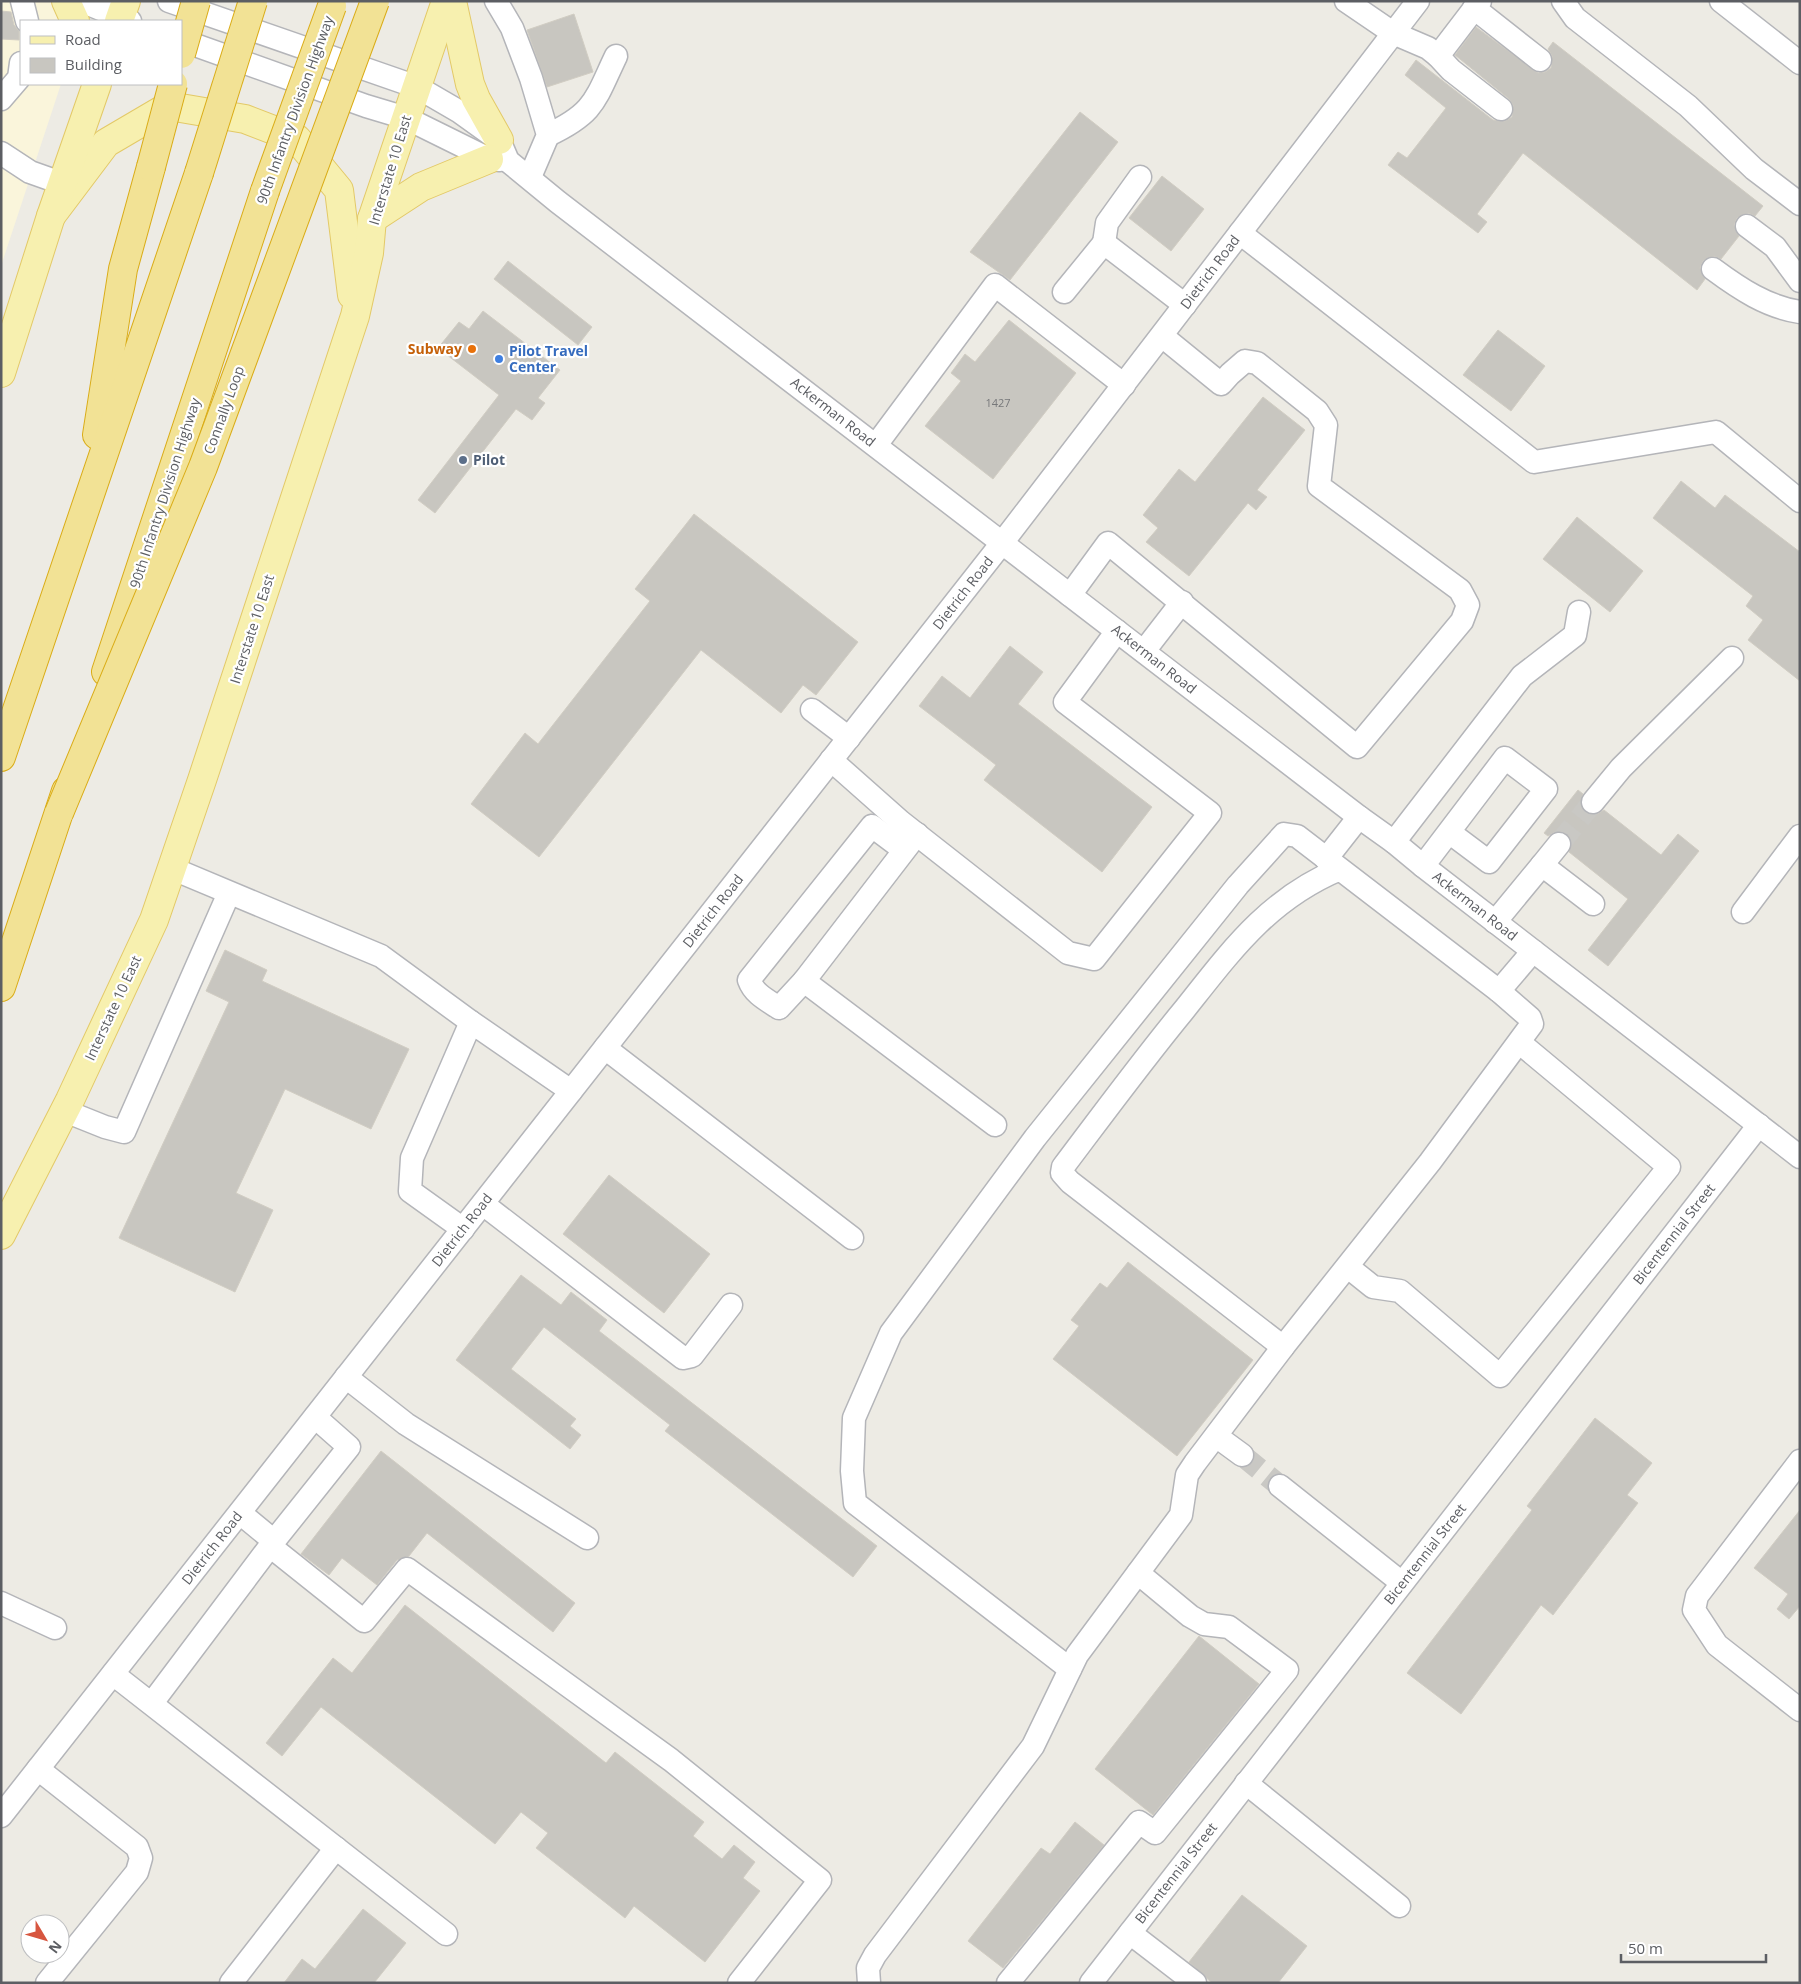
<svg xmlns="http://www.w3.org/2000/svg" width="1801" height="1984" font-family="'Open Sans',sans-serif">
<rect width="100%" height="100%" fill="#edebe4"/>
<polygon fill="#faf5db" points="1,1 88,1 81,21 21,21 21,84 61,84 1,266"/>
<g fill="#c8c6c0" stroke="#d1cdc3">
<polygon points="1,11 11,12 14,25 19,31 19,40 1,39"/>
<polygon points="574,14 593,72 547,87 527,30"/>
<polygon points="1476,27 1538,73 1545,72 1551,68 1552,56 1548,49 1553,42 1763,206 1755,216 1748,213 1737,218 1734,225 1739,236 1721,259 1714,256 1703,261 1700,268 1705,279 1697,290 1523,153 1477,214 1487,222 1478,233 1388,165 1398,152 1407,158 1446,108 1405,75 1416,60 1493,120 1505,121 1512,117 1513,105 1509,99 1455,55"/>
<polygon points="1080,112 1118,142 1010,280 970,252"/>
<polygon points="1162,176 1204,209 1171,251 1129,218"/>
<polygon points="508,261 592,327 578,345 494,279"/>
<polygon points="483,311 560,370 538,398 545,403 532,420 516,409 435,513 418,500 499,395 438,348 459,322 469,329"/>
<polygon points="1009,320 1076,373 993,479 925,426 961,381 951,373 965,354 975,362"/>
<polygon points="1498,330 1545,366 1511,411 1463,375"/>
<polygon points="1263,397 1305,430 1257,490 1267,497 1256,510 1248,503 1189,576 1146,542 1158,528 1143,515 1179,469 1195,482"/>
<polygon points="1681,481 1715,508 1725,495 1800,552 1800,681 1748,640 1763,620 1746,606 1753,596 1653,518"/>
<polygon points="694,514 858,642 816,695 803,685 781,713 701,650 539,857 471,804 525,733 538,744 650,601 635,589"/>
<polygon points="1577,517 1643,571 1610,612 1543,559"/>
<polygon points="1010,646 1043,672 1018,704 1152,807 1102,872 984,780 996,765 919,706 942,676 970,698"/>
<polygon points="1578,790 1583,794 1581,806 1585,812 1597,814 1604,810 1661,855 1678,834 1699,851 1608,966 1588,950 1628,899 1569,852 1571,840 1567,834 1555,832 1548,836 1544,833"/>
<polygon points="225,950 267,970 262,981 409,1049 371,1129 285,1089 236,1193 273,1210 235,1292 119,1238 229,1002 206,991"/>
<polygon points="609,1175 710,1254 664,1313 563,1234"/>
<polygon points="1128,1262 1253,1360 1177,1456 1053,1359 1079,1326 1071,1320 1100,1283 1107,1288"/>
<polygon points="521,1275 561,1305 571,1292 607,1320 599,1331 877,1546 853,1577 665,1431 670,1425 544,1327 511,1369 576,1419 570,1426 581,1435 570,1449 456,1360"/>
<polygon points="1595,1418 1652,1463 1627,1495 1638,1503 1553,1615 1541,1605 1461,1714 1407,1673 1532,1510 1527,1506"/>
<polygon points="381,1451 575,1603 553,1632 427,1533 409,1556 397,1560 377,1585 342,1558 329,1575 301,1554"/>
<polygon points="1800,1510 1800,1606 1789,1619 1777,1609 1788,1594 1754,1568"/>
<polygon points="405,1605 606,1763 615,1752 704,1822 693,1836 722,1859 734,1845 755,1862 743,1878 760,1891 705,1962 634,1906 625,1918 536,1848 548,1833 521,1812 495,1844 321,1707 282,1756 266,1743 333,1658 352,1673"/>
<polygon points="1199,1636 1259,1684 1153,1815 1095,1769"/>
<polygon points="1075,1822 1104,1845 1003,1968 968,1941 1041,1848 1050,1854"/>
<polygon points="1242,1895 1307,1946 1278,1983 1212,1983 1189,1962"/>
<polygon points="363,1909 406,1943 374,1983 284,1983 302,1959 315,1969"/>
</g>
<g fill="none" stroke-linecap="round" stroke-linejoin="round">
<g stroke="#c9c8c4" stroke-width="22" stroke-dasharray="22 11" stroke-linecap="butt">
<polyline points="1559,844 1593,802"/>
<polyline points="1242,1455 1280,1486"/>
</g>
<g stroke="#b4b5b9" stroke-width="25">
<g id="minor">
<polyline points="22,1 27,21"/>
<polyline points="81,1 130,21"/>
<polyline points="169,1 417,87 460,112 499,140 508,161 558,202 1359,817 1394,842 1423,866 1800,1157"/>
<polyline points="496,1 512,28 531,78 548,135 530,177"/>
<polyline points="1346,1 1393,33 1428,48 1438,56 1480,1"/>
<polyline points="1563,1 1575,18 1688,106 1754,169 1800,204"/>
<polyline points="1721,1 1800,63"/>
<polyline points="1474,8 1540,60"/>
<polyline points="181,40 366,106 406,118 489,159 500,160"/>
<polyline points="1438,56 1451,70 1501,109"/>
<polyline points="1,99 19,78 21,63"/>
<path d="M548,135C595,113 595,100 616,56"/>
<polyline points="1,153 30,172 61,183"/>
<polyline points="1747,226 1775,247 1800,281"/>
<polyline points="1240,233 1534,462 1716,432 1800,501"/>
<polyline points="1104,243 1107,223 1140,177"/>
<path d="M1713,269C1740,289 1767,307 1800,312"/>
<polyline points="1064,292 1104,243 1185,305"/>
<polyline points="876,445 995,285 1124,385"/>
<polyline points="1070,595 1108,543 1357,747 1462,621 1468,605 1460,590 1319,486 1326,425 1317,411 1257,363 1245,361 1230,374 1221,384 1162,336"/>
<polyline points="1144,651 1182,602"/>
<polyline points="812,710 849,738"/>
<polyline points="831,760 901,822 1068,953 1094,959 1210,813 1065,702 1117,631"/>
<polyline points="1593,802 1621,768 1732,658"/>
<polyline points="917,834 804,981 995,1125"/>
<polyline points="1394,842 1522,676 1575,635 1579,612"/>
<polyline points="1326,859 1359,817"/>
<polyline points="1542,865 1559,844"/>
<polyline points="1423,866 1505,758 1546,789 1489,862 1449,832"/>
<polyline points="171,868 381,956 471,1022"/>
<polyline points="1743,912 1800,836"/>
<polyline points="1495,922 1542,865 1593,904"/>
<path d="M804,981L779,1008C767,1000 754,994 749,980L872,826L904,850"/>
<polyline points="1499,991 1533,951"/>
<polyline points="605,1048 852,1238"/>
<polyline points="65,1111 105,1127 124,1132 229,893"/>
<polyline points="483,1204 683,1358 692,1356 731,1305"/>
<polyline points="463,1229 410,1191 412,1158 471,1022 571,1091"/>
<polyline points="1348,1267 1373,1287 1400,1291 1500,1376 1669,1167 1520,1043"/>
<polyline points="346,1377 406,1424 587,1538"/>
<polyline points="1216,1436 1242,1455"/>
<polyline points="1800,1461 1697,1596 1694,1610 1717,1645 1800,1710"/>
<polyline points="1280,1486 1402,1583"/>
<polyline points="240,1513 274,1541 349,1447 315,1417"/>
<polyline points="270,1546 364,1621 407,1569 671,1760 820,1880 739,1983"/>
<polyline points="1,1603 55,1628"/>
<path d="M1070,1669L855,1503L852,1471L854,1418L891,1333L1035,1138L1238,885L1284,834L1297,836L1499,991L1530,1018L1532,1024L1430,1162L1283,1347L1070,1182L1062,1173L1063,1167C1103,1114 1142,1061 1184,1010C1231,951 1268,899 1340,869"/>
<polyline points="113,1674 446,1934"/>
<polyline points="152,1703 274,1541"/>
<polyline points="38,1769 137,1847 141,1858 137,1872 47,1983"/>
<polyline points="1246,1783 1399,1906"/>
<polyline points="1,1816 1002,543 1418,1"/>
<polyline points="1130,1933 1195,1983"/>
<polyline points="231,1983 336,1848"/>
<polyline points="869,1983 868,1968 875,1955 1033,1746 1077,1655 1181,1515 1187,1475 1195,1463 1283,1347"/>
<polyline points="1008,1983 1139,1822 1155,1833 1287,1670 1229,1627 1204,1624 1190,1616 1138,1573"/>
<polyline points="1091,1983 1759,1125"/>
</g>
</g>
<g stroke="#e3c967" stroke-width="30">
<g id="major">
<polyline points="66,1 75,21"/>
<polyline points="452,1 470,84 476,99 499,140"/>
<polyline points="119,21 126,1"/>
<polyline points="51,216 106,143 169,106 245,119 297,139 339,190 352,295"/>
<polyline points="372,219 421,187 489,159"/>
<polyline points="1,373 51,216 97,84"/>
<polyline points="1,1235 70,1100 154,920 202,780 355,316 369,253 372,219 446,1"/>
</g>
</g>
<g stroke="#daac17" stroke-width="30">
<g id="highway">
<polyline points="97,435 123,269 151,167"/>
<polyline points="106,672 265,191"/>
<polyline points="1,757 199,173"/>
<polyline points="1,987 66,791"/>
</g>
</g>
<use href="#minor" stroke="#fff" stroke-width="22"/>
<use href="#major" stroke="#f7f0af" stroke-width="28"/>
<use href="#highway" stroke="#f2e295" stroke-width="28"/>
<g stroke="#daac17" stroke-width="30" stroke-linecap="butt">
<g id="highway-bridge">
<polyline points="181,54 196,1"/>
<polyline points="151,167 173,84"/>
<polyline points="199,173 253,1"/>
<polyline points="265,191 332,6"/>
<polyline points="59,813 203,467 375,1"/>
</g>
</g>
<use href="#highway-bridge" stroke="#f2e295" stroke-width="28"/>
</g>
<circle fill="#e8710a" stroke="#fff" stroke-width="2" cx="472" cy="349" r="5"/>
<circle fill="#3f7fe0" stroke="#fff" stroke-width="2" cx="499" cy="359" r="5"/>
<circle fill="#5c6f8a" stroke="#fff" stroke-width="2" cx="463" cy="460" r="5"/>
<g text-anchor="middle" stroke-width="4.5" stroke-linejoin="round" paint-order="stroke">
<g font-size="11" fill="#77787a">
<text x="998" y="407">1427</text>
</g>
<g font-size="14" fill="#5c5e63" stroke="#fff">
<text transform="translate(295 110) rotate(-70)" y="5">90th Infantry Division Highway</text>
<text transform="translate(390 170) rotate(-73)" y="5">Interstate 10 East</text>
<text transform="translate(1210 272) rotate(-53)" y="5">Dietrich Road</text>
<text transform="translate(224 410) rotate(-70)" y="5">Connally Loop</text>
<text transform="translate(833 412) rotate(38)" y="5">Ackerman Road</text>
<text transform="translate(165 493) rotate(-72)" y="5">90th Infantry Division Highway</text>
<text transform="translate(963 593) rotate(-52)" y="5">Dietrich Road</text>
<text transform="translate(252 629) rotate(-72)" y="5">Interstate 10 East</text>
<text transform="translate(1154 659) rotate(38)" y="5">Ackerman Road</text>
<text transform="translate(1475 906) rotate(38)" y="5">Ackerman Road</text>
<text transform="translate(713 911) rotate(-52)" y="5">Dietrich Road</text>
<text transform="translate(113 1008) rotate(-65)" y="5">Interstate 10 East</text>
<text transform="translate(462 1230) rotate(-52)" y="5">Dietrich Road</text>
<text transform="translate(1674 1234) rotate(-52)" y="5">Bicentennial Street</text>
<text transform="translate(212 1548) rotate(-52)" y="5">Dietrich Road</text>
<text transform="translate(1425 1554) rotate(-52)" y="5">Bicentennial Street</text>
<text transform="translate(1176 1873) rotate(-52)" y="5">Bicentennial Street</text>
</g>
<g font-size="14" font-weight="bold" fill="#c56008" stroke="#fff" text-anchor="end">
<text x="462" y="354">Subway</text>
</g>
<g font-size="14" font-weight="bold" fill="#366cbe" stroke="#fff" text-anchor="start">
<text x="509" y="356">Pilot Travel<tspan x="509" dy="16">Center</tspan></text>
</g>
<g font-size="14" font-weight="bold" fill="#4e5e75" stroke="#fff" text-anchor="start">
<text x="473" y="465">Pilot</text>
</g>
</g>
<rect width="1801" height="1984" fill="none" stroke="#5c5e63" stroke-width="5"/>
<rect x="20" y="20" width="162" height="65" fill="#ffffff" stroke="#bebfc1"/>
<rect x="30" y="36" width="25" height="8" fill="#f7f0af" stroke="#bebfc1"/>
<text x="65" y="45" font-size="15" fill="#5c5e63">Road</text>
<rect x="30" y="58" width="25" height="15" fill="#c8c6c0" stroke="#bebfc1"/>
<text x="65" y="70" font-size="15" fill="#5c5e63">Building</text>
<g transform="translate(45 1939) rotate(128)"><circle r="24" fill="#ffffff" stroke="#bebfc1"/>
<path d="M0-4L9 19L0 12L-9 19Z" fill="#d7563f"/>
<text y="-8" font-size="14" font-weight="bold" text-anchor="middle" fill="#5c5e63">N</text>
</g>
<path d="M1621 1954v8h145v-8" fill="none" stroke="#5c5e63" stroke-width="2.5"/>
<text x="1628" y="1954" font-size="15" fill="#5c5e63" stroke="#ffffff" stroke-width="4" paint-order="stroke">50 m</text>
</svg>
